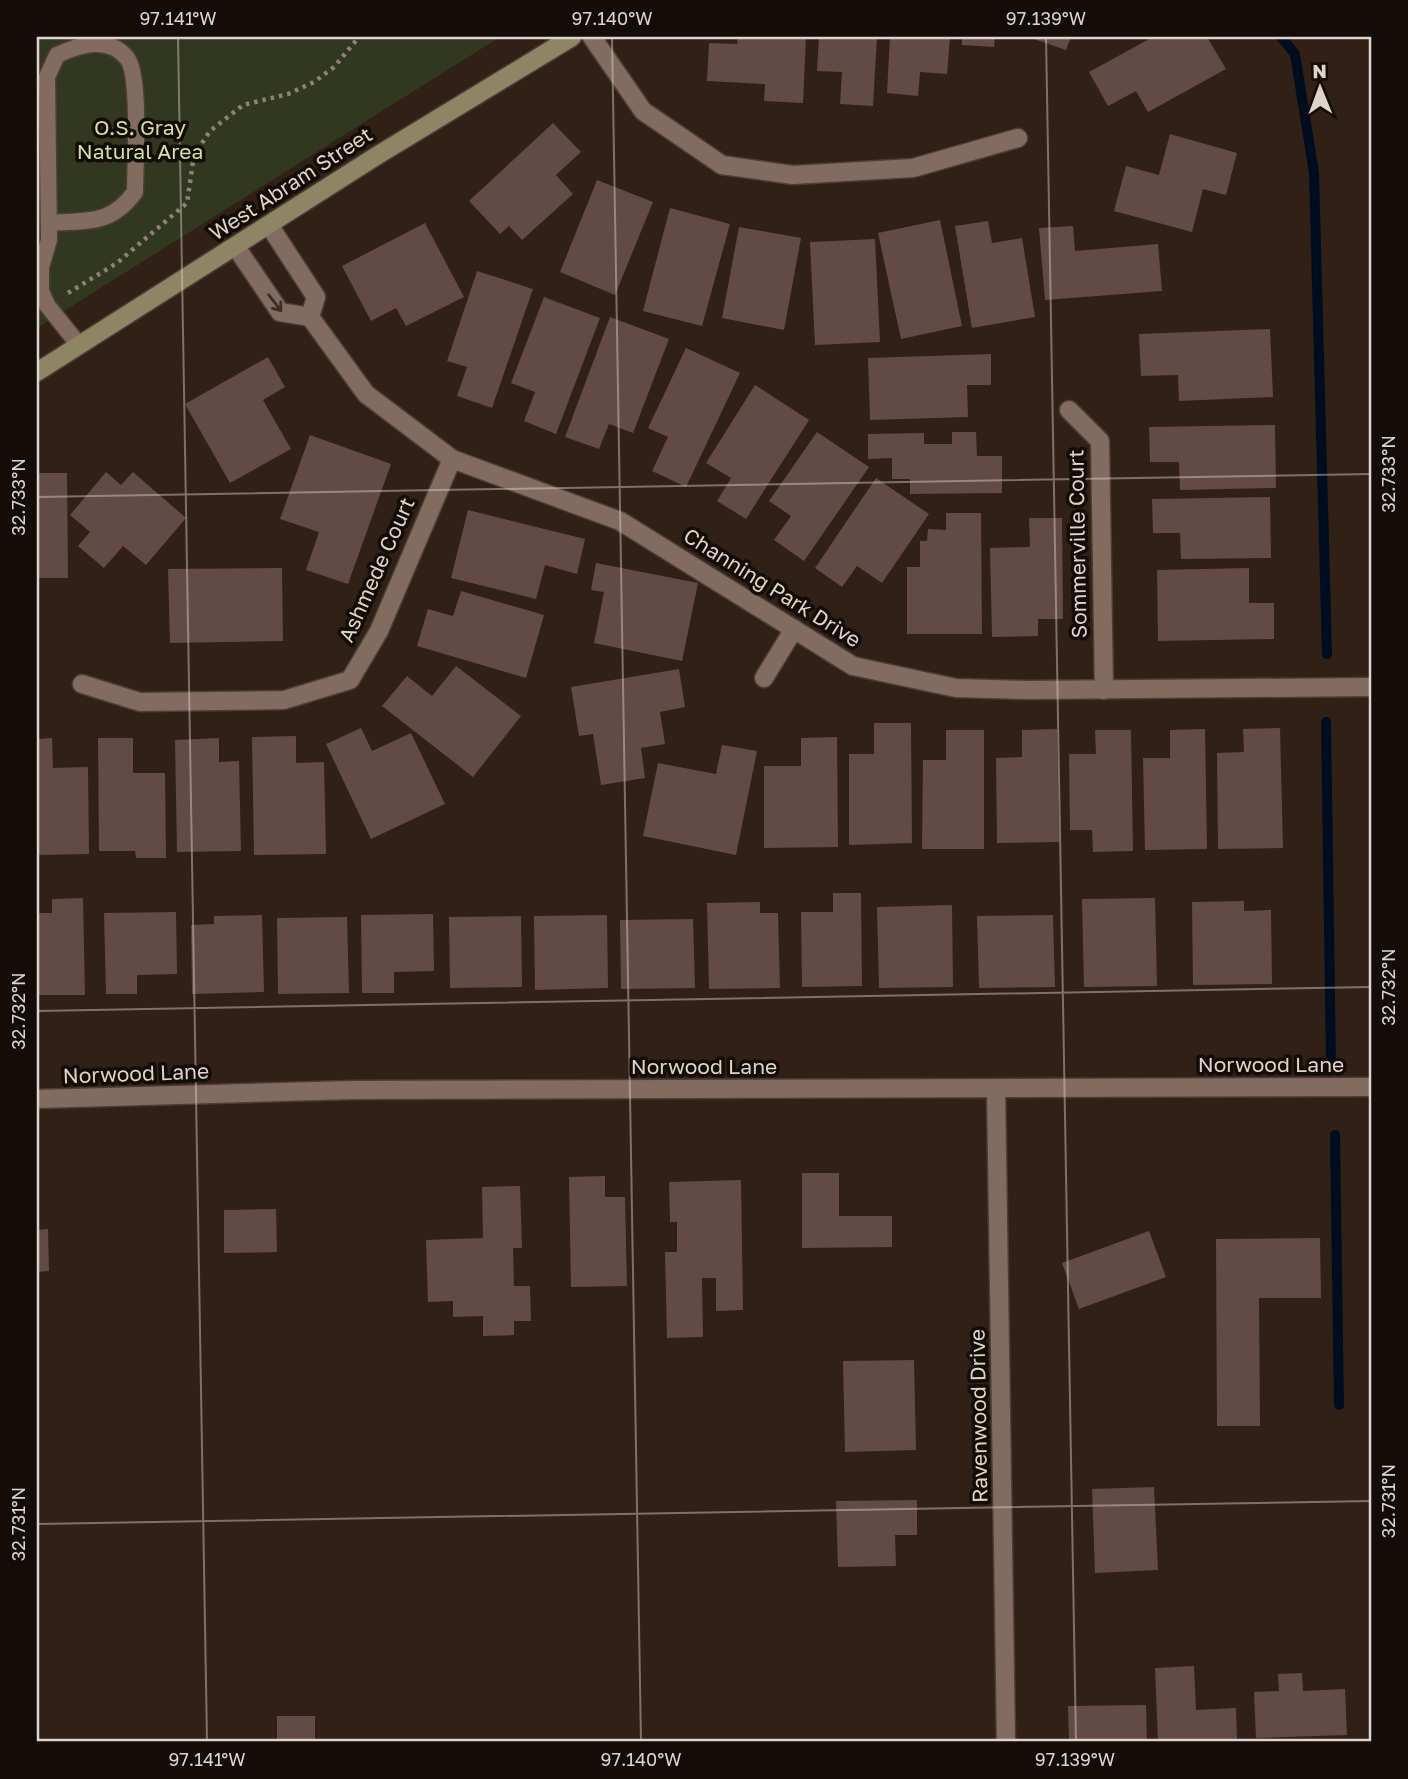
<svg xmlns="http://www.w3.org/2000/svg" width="1408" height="1779" font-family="'Golos Text',sans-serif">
<rect width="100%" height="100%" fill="#312016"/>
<polygon fill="#323820" points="37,37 500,37 37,328"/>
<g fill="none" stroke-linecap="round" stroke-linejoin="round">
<g stroke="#000d20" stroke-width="10">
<polyline points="1281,37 1295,54 1314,173 1327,654"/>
<polyline points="1326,722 1331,1064"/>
<polyline points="1335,1135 1339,1405"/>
</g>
</g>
<g fill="#624a47">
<polygon points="738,37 806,37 803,103 764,101 765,84 707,81 709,43 737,44"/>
<polygon points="819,37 877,37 873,106 840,104 842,72 817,71"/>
<polygon points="890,37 950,37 947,74 920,72 918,96 887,93"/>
<polygon points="962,37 995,37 994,47 962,45"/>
<polygon points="1028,37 1071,37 1066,50"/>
<polygon points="1153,37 1207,37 1226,69 1148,112 1136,91 1108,106 1089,72"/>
<polygon points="553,123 581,152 556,175 573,194 522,240 509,226 500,234 469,201"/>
<polygon points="1170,134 1237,153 1226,195 1203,189 1192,232 1114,211 1126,166 1159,175"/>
<polygon points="597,180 653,202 615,295 560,272"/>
<polygon points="670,208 730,224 702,326 643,311"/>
<polygon points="940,220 962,326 901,339 878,233"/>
<polygon points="988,221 992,243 1022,238 1035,317 972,328 955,226"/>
<polygon points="425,223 464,297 406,326 396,308 371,321 342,266"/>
<polygon points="1073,226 1075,251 1158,244 1162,291 1045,300 1039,228"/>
<polygon points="739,227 801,238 784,330 722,318"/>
<polygon points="875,239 880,342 815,345 810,242"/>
<polygon points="477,271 533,289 492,408 457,396 467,367 447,361"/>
<polygon points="544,297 600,318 556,434 524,421 535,392 511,383"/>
<polygon points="610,317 669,339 633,433 609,424 599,449 565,437"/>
<polygon points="1270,329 1273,397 1179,401 1178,375 1141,376 1139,334"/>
<polygon points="686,348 740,373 686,487 652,471 668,437 648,428"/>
<polygon points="991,354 991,385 967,385 968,417 870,420 868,358"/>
<polygon points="268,357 285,387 263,400 291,449 230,483 185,404"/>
<polygon points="755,385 809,420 746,519 717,501 731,478 706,463"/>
<polygon points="1275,425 1276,488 1180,490 1179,462 1150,462 1149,427"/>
<polygon points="817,432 869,467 804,561 774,540 791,516 769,501"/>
<polygon points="952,432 976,432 977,456 1002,456 1002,493 910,494 910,479 892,479 892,458 868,459 868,434 924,433 924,444 952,444"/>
<polygon points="310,435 391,464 348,584 306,570 319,532 280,519"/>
<polygon points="106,472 121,485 133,472 186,518 146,565 123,546 104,568 78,546 90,532 70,515"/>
<polygon points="37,473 67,473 68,578 37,578"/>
<polygon points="876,478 929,514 882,583 857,566 842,587 815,568"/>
<polygon points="1270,497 1271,558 1181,559 1180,533 1153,533 1152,499"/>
<polygon points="468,510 585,539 577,574 545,565 536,599 451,578"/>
<polygon points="946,513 981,513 982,634 907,634 907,567 920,567 920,541 927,541 928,529 946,530"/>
<polygon points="1029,518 1062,518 1063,619 1038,619 1038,636 992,637 990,548 1030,547"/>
<polygon points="596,563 698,583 682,661 594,643 604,592 591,590"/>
<polygon points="282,568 283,641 170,643 168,569"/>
<polygon points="1249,568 1249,603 1274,603 1274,639 1158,641 1157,570"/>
<polygon points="461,591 544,615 526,678 417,646 428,609 453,616"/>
<polygon points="456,666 521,716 473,777 382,706 407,676 432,696"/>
<polygon points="679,669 685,707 660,712 665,744 641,748 645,778 601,785 593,734 579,736 571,687"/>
<polygon points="874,723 911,723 912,843 849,845 849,754 874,754"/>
<polygon points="361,728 372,751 411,733 445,804 371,839 326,744"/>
<polygon points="1280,728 1283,848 1218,849 1217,753 1244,752 1243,729"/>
<polygon points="1057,729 1059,842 997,843 996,758 1022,757 1022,730"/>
<polygon points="1205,729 1207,849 1145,850 1143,758 1170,758 1170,730"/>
<polygon points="946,730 984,730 984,849 922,849 923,760 946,760"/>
<polygon points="1095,730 1131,730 1133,851 1093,852 1092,830 1070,830 1069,754 1096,754"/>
<polygon points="296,736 296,763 324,762 326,854 254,855 252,737"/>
<polygon points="837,737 838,847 764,848 764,766 801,766 801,738"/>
<polygon points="52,738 53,768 88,767 89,854 37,855 37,739"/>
<polygon points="98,738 133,738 133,773 165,773 166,858 136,858 135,851 99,851"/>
<polygon points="219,738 219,762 239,761 241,851 177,852 175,740"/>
<polygon points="722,745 757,751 736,855 643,836 658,763 716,774"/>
<polygon points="833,893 861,893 862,986 802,987 801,912 833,912"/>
<polygon points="83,898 85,995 37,995 37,913 52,913 52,899"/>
<polygon points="1155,898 1157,986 1084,987 1082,899"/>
<polygon points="1244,901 1244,911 1271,910 1272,984 1193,985 1192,902"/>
<polygon points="760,902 760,913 778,913 780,988 709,989 707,903"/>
<polygon points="952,905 953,987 879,988 877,907"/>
<polygon points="176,912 177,974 137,975 137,994 106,994 104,913"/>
<polygon points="433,914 434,971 394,972 394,993 362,993 361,915"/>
<polygon points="262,915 264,992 192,994 191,925 214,924 214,916"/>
<polygon points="607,915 608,988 535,990 534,916"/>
<polygon points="1053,915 1055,987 979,988 977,916"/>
<polygon points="521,916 522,987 450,988 449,917"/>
<polygon points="347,917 349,993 278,994 277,918"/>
<polygon points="693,919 695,988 621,989 620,920"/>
<polygon points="802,1173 839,1173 839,1216 892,1216 892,1247 802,1248"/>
<polygon points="605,1176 605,1197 625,1197 627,1286 571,1287 569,1177"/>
<polygon points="741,1180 743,1310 716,1311 716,1278 702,1278 703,1337 667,1338 665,1252 677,1252 677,1222 670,1222 669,1182"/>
<polygon points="520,1186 522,1248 513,1248 514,1286 530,1286 531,1321 514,1321 514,1335 483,1336 483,1316 453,1317 453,1301 428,1302 426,1240 483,1238 482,1187"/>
<polygon points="276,1209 277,1252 224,1253 224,1210"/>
<polygon points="48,1229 49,1271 37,1272 37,1230"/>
<polygon points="1149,1231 1166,1277 1079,1309 1062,1263"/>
<polygon points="1320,1238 1321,1298 1259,1298 1260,1426 1217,1426 1216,1239"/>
<polygon points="914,1360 916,1450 845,1452 843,1361"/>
<polygon points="1154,1487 1158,1570 1095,1573 1092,1489"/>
<polygon points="917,1500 917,1535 895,1535 896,1566 838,1567 836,1501"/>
<polygon points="1194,1666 1196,1710 1236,1708 1237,1742 1158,1742 1155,1668"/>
<polygon points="1302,1673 1303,1691 1345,1689 1347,1735 1256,1738 1254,1692 1279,1691 1278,1674"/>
<polygon points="1146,1705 1147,1742 1069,1742 1068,1706"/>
<rect x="277" y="1716" width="38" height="26"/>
</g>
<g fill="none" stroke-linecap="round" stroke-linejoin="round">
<g stroke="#4c3e37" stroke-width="19">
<path id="lane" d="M49,223C87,220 110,226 135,192C135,167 141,75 127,58C108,35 79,45 57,55L47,77L49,240L41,267V291L47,305L79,345"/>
</g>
<g stroke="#4c3e37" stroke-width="21">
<g id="street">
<polyline points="592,37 643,111 722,165 793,175 913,168 1018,138"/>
<polyline points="236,247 280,312 310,317 316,297 269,225"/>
<polyline points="310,317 366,394 452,459 620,521 853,666 956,688 1029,690 1371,687"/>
<polyline points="1069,410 1100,441 1104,690"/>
<polyline points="764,678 794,629"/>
<polyline points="82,684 140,702 284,700 350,680 379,631 452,459"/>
<polyline points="996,1089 1006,1742"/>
<polyline points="37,1099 353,1090 1371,1087"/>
</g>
</g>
<g stroke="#4c3e37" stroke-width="21">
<polyline id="secondary" points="37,372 378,155 572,37"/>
</g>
<g stroke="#8f8179" stroke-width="4.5" stroke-dasharray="3.5 5" stroke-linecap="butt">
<polyline points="37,38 38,37"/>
<polyline points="68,293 117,263 187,203 194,155 210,131 243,105 288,94 314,82 334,67 359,37"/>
</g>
<use href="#lane" stroke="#826c60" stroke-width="16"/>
<use href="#street" stroke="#826c60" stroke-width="18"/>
<use href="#secondary" stroke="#8e8565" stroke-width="18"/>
</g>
<defs><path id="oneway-shaft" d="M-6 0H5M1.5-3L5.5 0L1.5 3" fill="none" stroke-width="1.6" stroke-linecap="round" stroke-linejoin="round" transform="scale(1.75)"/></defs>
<use stroke="#3a2e26" href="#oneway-shaft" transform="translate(275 303) rotate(52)"/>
<path fill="none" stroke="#dfd3cc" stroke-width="2" stroke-opacity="0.45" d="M178,37L207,1742M612,37L641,1742M1046,37L1076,1742M37,497L1371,474M37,1011L1371,987M37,1524L1371,1501"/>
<g text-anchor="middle" stroke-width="7" stroke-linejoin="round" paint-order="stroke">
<g font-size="21" fill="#d2dfa6" stroke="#130c07">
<text x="140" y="135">O.S. Gray<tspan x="140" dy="24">Natural Area</tspan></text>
</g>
<g font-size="21" fill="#dfd3cc" stroke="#130c07">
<text transform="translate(291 184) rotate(-33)" y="7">West Abram Street</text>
<text transform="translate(1078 544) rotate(-91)" y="7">Sommerville Court</text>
<text transform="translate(377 570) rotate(-66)" y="7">Ashmede Court</text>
<text transform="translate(772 588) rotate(32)" y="7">Channing Park Drive</text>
<text x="1271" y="1072">Norwood Lane</text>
<text x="704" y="1074">Norwood Lane</text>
<text transform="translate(136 1074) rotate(-2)" y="7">Norwood Lane</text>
<text transform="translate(979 1416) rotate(-91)" y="7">Ravenwood Drive</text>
</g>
</g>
<rect width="1408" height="1779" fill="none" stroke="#130c07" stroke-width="77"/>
<g transform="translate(1320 88) rotate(359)" stroke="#130c07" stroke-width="5" paint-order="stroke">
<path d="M0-5L12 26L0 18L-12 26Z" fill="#dfd3cc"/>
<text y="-10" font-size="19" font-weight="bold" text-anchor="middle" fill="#dfd3cc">N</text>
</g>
<rect x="38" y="38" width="1332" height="1702" fill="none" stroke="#dfd3cc" stroke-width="2.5"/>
<g font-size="18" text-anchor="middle" fill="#dfd3cc">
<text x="178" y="25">97.141°W</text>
<text x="612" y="25">97.140°W</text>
<text x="1046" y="25">97.139°W</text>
<text transform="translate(1389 474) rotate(-90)" y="6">32.733°N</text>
<text transform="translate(19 497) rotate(-90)" y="6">32.733°N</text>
<text transform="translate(1389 987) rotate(-90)" y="6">32.732°N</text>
<text transform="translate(19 1011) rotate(-90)" y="6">32.732°N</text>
<text transform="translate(1389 1501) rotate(-90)" y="6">32.731°N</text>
<text transform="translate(19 1524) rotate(-90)" y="6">32.731°N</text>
<text x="207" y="1766">97.141°W</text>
<text x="641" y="1766">97.140°W</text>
<text x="1075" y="1766">97.139°W</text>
</g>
</svg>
